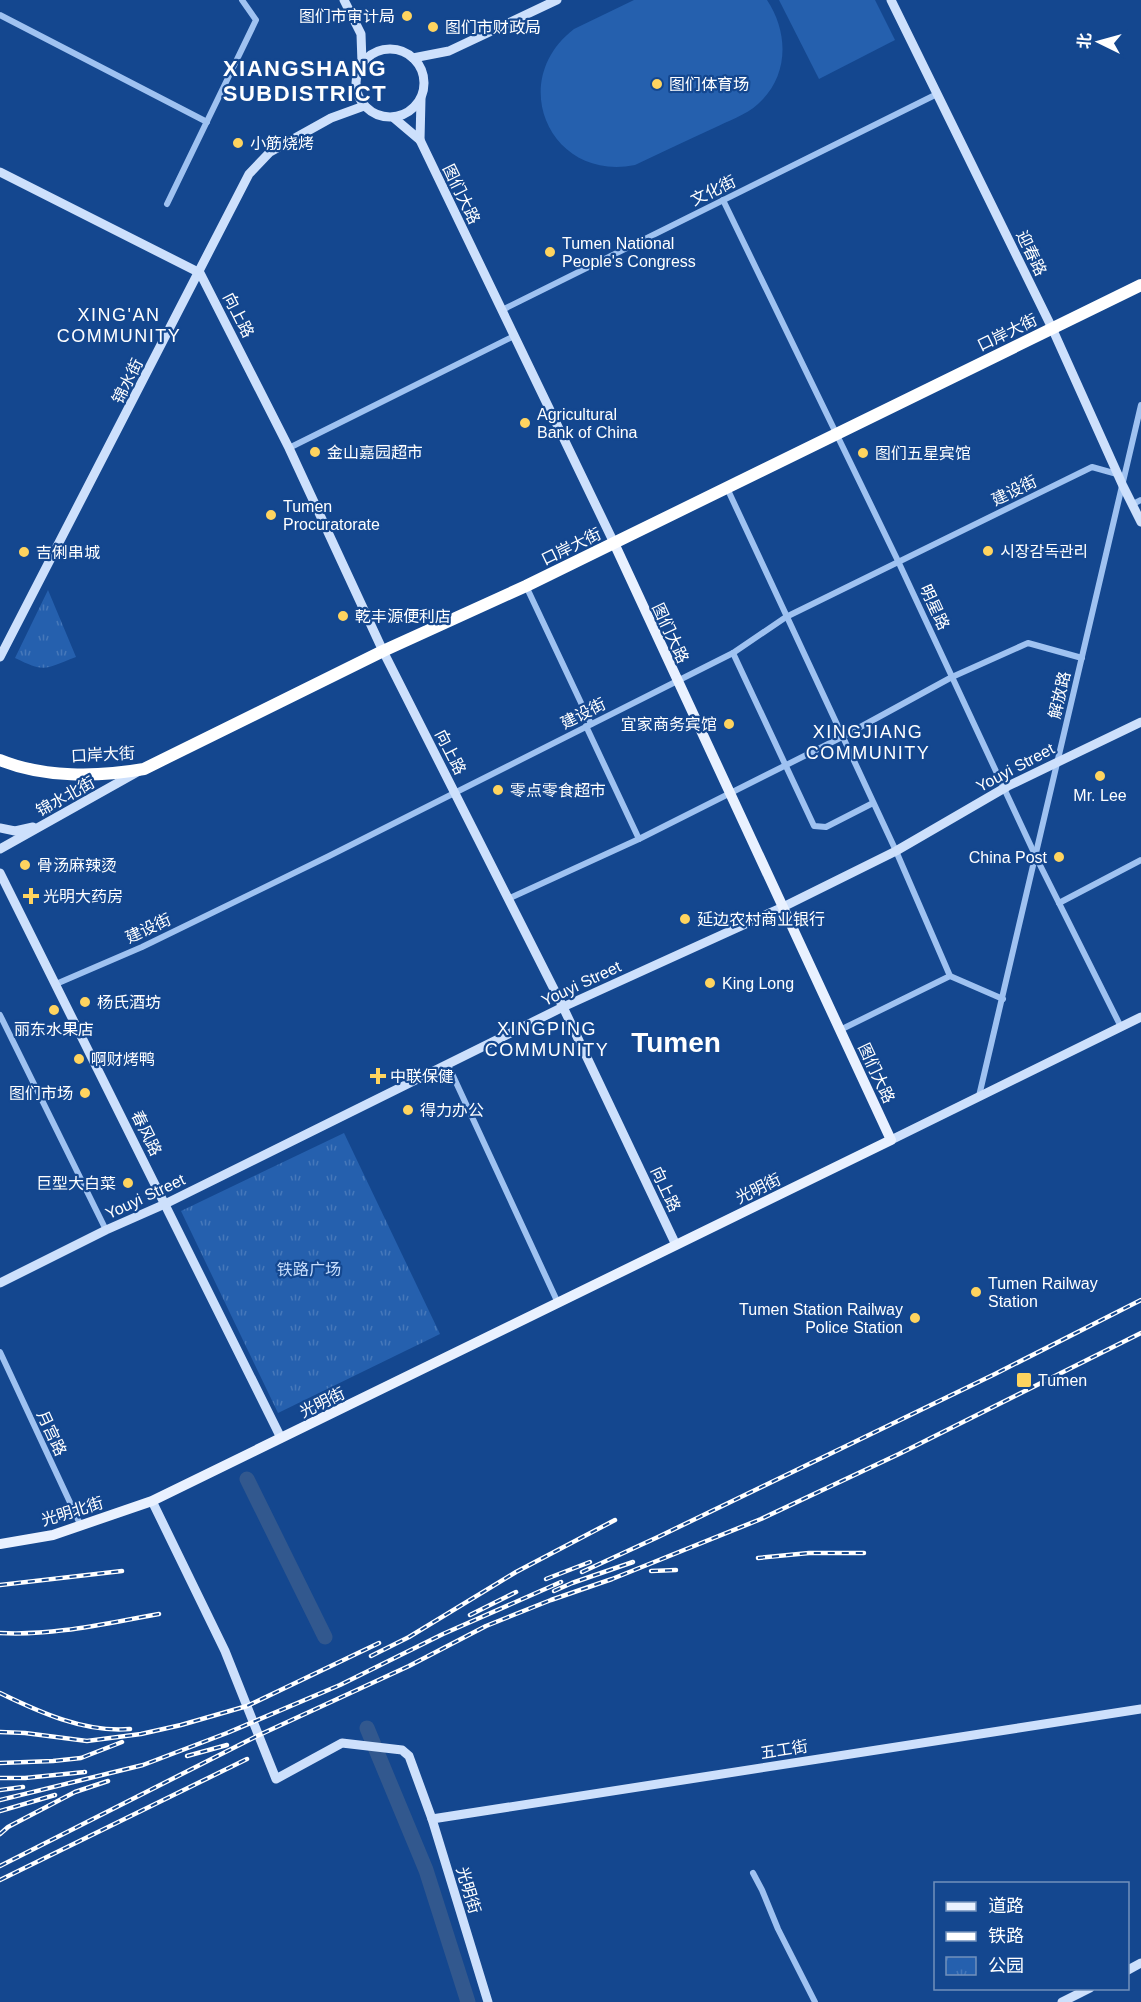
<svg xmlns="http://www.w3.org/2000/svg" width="1141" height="2002" font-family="Arial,'Noto Sans SC','Noto Sans KR',sans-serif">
<defs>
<pattern id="park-tufts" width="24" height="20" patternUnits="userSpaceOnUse" patternTransform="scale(1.5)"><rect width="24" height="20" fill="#2560ae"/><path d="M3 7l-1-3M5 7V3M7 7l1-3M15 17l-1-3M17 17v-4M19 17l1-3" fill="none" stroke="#4678ba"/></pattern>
</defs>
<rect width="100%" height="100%" fill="#14478f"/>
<g fill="#2560ae">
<path d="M634,0H767C789,33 789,76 758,104C746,115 728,121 714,128C687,140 661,153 635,165C550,182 506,81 574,29Z"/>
<polygon points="779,0 875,0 895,40 819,79"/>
</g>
<g fill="url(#park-tufts)">
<path d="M48,590L76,657C44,669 46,673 15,658Z"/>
<polygon points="344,1133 440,1334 278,1413 181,1211"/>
</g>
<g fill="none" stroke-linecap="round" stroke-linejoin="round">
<g stroke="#32588e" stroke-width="15">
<polyline points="247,1479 325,1637"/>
<polyline points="367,1728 426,1870 468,2002"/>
</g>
<g stroke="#9fc2f1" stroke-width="6">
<polyline points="0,15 207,122"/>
<polyline points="723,200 898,561 1036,857 1121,1027"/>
<polyline points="167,204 256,20 242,0"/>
<polyline points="502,310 937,94"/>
<polyline points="289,448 514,336"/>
<polyline points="727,488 896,851 950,976"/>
<polyline points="1133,504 1141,500"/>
<polyline points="526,586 591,724"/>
<polyline points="733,653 814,826 826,827 873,803"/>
<polyline points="586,726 639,839"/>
<polyline points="510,898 639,839 842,737 952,677 1028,643 1082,658"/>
<polyline points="1059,903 1141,860"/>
<polyline points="56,984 142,947 329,856 733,653 786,617 1092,467 1117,474"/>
<polyline points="0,1015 106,1230"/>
<polyline points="840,1030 950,976 1003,999"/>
<polyline points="448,1065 558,1303"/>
<polyline points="979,1096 1141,405"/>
<polyline points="0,1352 81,1526"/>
<polyline points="753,1873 762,1890 778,1929 815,2002"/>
</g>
<g stroke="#cde0fc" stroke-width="9">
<polyline points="344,0 361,34 362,63"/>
<polyline points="891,0 1052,328 1123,486 1141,522"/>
<circle cx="390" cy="83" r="34"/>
<polyline points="413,58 449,51 557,0"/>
<polyline points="394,118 420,140 421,99"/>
<polyline points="420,140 614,543"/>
<polyline points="0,172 200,273 289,448 383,651 563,1007 676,1245"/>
<polyline points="0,657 249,174 270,152 331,118 364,106"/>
<polyline points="0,828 15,831 33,827"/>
<polyline points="0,849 139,771"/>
<polyline points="0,873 281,1438"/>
<polyline points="891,1140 1141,1017"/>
<polyline points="0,1283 106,1230 165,1204 563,1007 783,907 896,851 1008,786 1141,722"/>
<polyline points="152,1501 225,1651 276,1779 342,1743 402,1750 409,1756 432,1819 488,2002"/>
<polyline points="432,1819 1141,1709"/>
<polyline points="1128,1970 1141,1963"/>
<polyline points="1062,2002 1090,1988"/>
</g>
<polyline stroke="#e9f1ff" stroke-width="10" points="0,1544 53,1535 152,1501 891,1140 614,543"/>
<path stroke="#fff" stroke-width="12" d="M0,760C44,778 98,777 144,769L383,651L526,586L1141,285"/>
<g stroke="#fff" stroke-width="4.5">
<g id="rail">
<polyline points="758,1558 809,1553 864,1553"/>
<polyline points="651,1571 676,1570"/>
<polyline points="582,1572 658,1537 995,1374 1141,1300"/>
<polyline points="546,1579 590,1562"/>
<polyline points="0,1585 122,1571"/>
<polyline points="554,1591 572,1583 633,1562"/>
<polyline points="470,1615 516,1592"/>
<path d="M0,1633C54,1636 107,1623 159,1614"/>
<polyline points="371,1656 409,1637 516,1572 615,1520"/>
<path d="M0,1693C39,1712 85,1733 130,1729"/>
<polyline points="0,1732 25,1733 87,1741 141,1734 181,1725 247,1706 379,1643"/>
<polyline points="187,1756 227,1745"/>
<polyline points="0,1763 53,1761 81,1758 122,1742"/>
<polyline points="0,1778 25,1778 85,1772"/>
<polyline points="0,1790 23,1787"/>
<polyline points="0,1800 143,1765 227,1733 340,1685 443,1634 561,1582"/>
<polyline points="0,1811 55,1795"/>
<polyline points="0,1834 8,1827 75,1792 108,1781"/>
<polyline points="0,1866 257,1736 409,1666 486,1626 551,1600 612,1579 761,1519 899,1454 1141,1333"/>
<polyline points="0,1880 247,1759"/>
</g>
</g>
<use href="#rail" stroke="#14478f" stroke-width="2" stroke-dasharray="7" stroke-linecap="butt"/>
</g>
<g fill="#ffd45f" stroke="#14478f" stroke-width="2">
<circle cx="407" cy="16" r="6"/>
<circle cx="433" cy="27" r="6"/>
<circle cx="657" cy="84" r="6"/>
<circle cx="238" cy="143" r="6"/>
<circle cx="550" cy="252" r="6"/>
<circle cx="525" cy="423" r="6"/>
<circle cx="315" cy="452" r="6"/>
<circle cx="863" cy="453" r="6"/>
<circle cx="271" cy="515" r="6"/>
<circle cx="988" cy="551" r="6"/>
<circle cx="24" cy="552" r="6"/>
<circle cx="343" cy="616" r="6"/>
<circle cx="729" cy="724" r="6"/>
<circle cx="1100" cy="776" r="6"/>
<circle cx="498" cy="790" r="6"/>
<circle cx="1059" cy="857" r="6"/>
<circle cx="25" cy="865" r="6"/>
<path d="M28 887h6v6h6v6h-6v6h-6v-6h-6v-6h6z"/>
<circle cx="685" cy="919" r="6"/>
<circle cx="710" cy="983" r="6"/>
<circle cx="85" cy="1002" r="6"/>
<circle cx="54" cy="1010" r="6"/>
<circle cx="79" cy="1059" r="6"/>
<path d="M375 1067h6v6h6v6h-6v6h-6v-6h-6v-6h6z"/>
<circle cx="85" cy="1093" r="6"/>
<circle cx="408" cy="1110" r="6"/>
<circle cx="128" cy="1183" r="6"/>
<circle cx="976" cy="1292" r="6"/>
<circle cx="915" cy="1318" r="6"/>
<rect x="1016" y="1372" width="16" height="16" rx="3"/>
</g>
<g text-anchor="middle" stroke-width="4.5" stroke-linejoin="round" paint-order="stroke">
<g font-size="16" fill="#fff" stroke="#14478f" text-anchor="start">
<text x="395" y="22" text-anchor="end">图们市审计局</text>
<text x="445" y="33">图们市财政局</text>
<text x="669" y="90">图们体育场</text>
<text x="250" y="149">小筋烧烤</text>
<text x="562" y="249">Tumen National<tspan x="562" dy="18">People's Congress</tspan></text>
<text x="537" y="420">Agricultural<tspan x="537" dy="18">Bank of China</tspan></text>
<text x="327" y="458">金山嘉园超市</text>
<text x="875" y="459">图们五星宾馆</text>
<text x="283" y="512">Tumen<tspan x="283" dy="18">Procuratorate</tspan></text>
<text x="1000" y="557">시장감독관리</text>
<text x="36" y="558">吉俐串城</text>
<text x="355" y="622">乾丰源便利店</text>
<text x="717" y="730" text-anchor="end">宜家商务宾馆</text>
<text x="510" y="796">零点零食超市</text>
<text x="1100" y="801" text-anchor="middle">Mr. Lee</text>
<text x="1047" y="863" text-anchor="end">China Post</text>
<text x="37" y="871">骨汤麻辣烫</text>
<text x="43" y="902">光明大药房</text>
<text x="697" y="925">延边农村商业银行</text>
<text x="722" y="989">King Long</text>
<text x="97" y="1008">杨氏酒坊</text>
<text x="54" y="1035" text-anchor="middle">丽东水果店</text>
<text x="91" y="1065">啊财烤鸭</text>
<text x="390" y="1082">中联保健</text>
<text x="73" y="1099" text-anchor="end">图们市场</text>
<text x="420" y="1116">得力办公</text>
<text x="116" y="1189" text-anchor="end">巨型大白菜</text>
<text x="988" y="1289">Tumen Railway<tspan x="988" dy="18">Station</tspan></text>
<text x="903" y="1315" text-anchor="end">Tumen Station Railway<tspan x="903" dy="18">Police Station</tspan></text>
<text x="1038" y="1386">Tumen</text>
</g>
<g font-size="16" fill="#fff" stroke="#14478f">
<text transform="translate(713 190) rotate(-26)" y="6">文化街</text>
<text transform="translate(462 194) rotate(64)" y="6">图们大路</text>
<text transform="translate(1032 253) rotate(64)" y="6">迎春路</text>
<text transform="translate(239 315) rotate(63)" y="6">向上路</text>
<text transform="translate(1007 332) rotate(-26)" y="6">口岸大街</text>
<text transform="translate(127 381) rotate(-63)" y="6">锦水街</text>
<text transform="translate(1014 490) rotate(-26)" y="6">建设街</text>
<text transform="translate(571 546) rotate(-26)" y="6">口岸大街</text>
<text transform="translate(935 607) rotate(65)" y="6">明星路</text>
<text transform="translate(671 633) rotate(65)" y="6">图们大路</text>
<text transform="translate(1059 695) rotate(-77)" y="6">解放路</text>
<text transform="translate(583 713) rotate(-27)" y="6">建设街</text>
<text transform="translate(451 752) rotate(63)" y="6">向上路</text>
<text transform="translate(103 754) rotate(-3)" y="6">口岸大街</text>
<text transform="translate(1015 767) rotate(-28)" y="6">Youyi Street</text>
<text transform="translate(65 796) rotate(-29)" y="6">锦水北街</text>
<text transform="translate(148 928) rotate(-25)" y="6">建设街</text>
<text transform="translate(581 983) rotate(-25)" y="6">Youyi Street</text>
<text transform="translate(877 1073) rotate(65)" y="6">图们大路</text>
<text transform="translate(147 1133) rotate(64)" y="6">春风路</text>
<text transform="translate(758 1188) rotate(-26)" y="6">光明街</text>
<text transform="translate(666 1189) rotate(65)" y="6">向上路</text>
<text transform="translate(145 1196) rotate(-25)" y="6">Youyi Street</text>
<text transform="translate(322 1402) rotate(-26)" y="6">光明街</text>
<text transform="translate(52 1433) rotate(65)" y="6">月宫路</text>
<text transform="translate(72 1511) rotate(-17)" y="6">光明北街</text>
<text transform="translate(784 1749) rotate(-9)" y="6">五工街</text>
<text transform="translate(469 1890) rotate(73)" y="6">光明街</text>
</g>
<g font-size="16" fill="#c6ddfc" stroke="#14478f">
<text x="309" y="1275">铁路广场</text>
</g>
<g font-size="18" letter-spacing="1.5" fill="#fff" stroke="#14478f">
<text x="119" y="321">XING'AN<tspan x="119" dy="21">COMMUNITY</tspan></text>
<text x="868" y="738">XINGJIANG<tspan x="868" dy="21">COMMUNITY</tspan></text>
<text x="547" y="1035">XINGPING<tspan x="547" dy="21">COMMUNITY</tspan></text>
</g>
<g font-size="22" font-weight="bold" letter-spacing="1.5" fill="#fff" stroke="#14478f">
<text x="305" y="76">XIANGSHANG<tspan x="305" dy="25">SUBDISTRICT</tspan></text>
</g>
<g font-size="28" font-weight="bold" fill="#fff" stroke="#14478f">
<text x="676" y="1052">Tumen</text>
</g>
</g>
<rect x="934" y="1882" width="195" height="108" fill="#14478f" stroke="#7291bc" stroke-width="1.5"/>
<rect x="946" y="1902" width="30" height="9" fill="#e9f1ff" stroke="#7291bc" stroke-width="1.5"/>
<text x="988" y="1912" font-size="18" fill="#ffffff">道路</text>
<rect x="946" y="1932" width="30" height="9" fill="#ffffff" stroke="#7291bc" stroke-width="1.5"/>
<text x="988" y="1942" font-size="18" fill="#ffffff">铁路</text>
<rect x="946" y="1957" width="30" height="18" fill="url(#park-tufts)" stroke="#7291bc" stroke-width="1.5"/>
<text x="988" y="1972" font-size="18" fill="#ffffff">公园</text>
<g transform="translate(1099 42) rotate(275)" stroke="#14478f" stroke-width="4.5" paint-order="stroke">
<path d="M0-4.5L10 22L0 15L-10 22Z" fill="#ffffff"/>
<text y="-9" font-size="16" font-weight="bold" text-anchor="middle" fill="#ffffff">北</text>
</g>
</svg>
